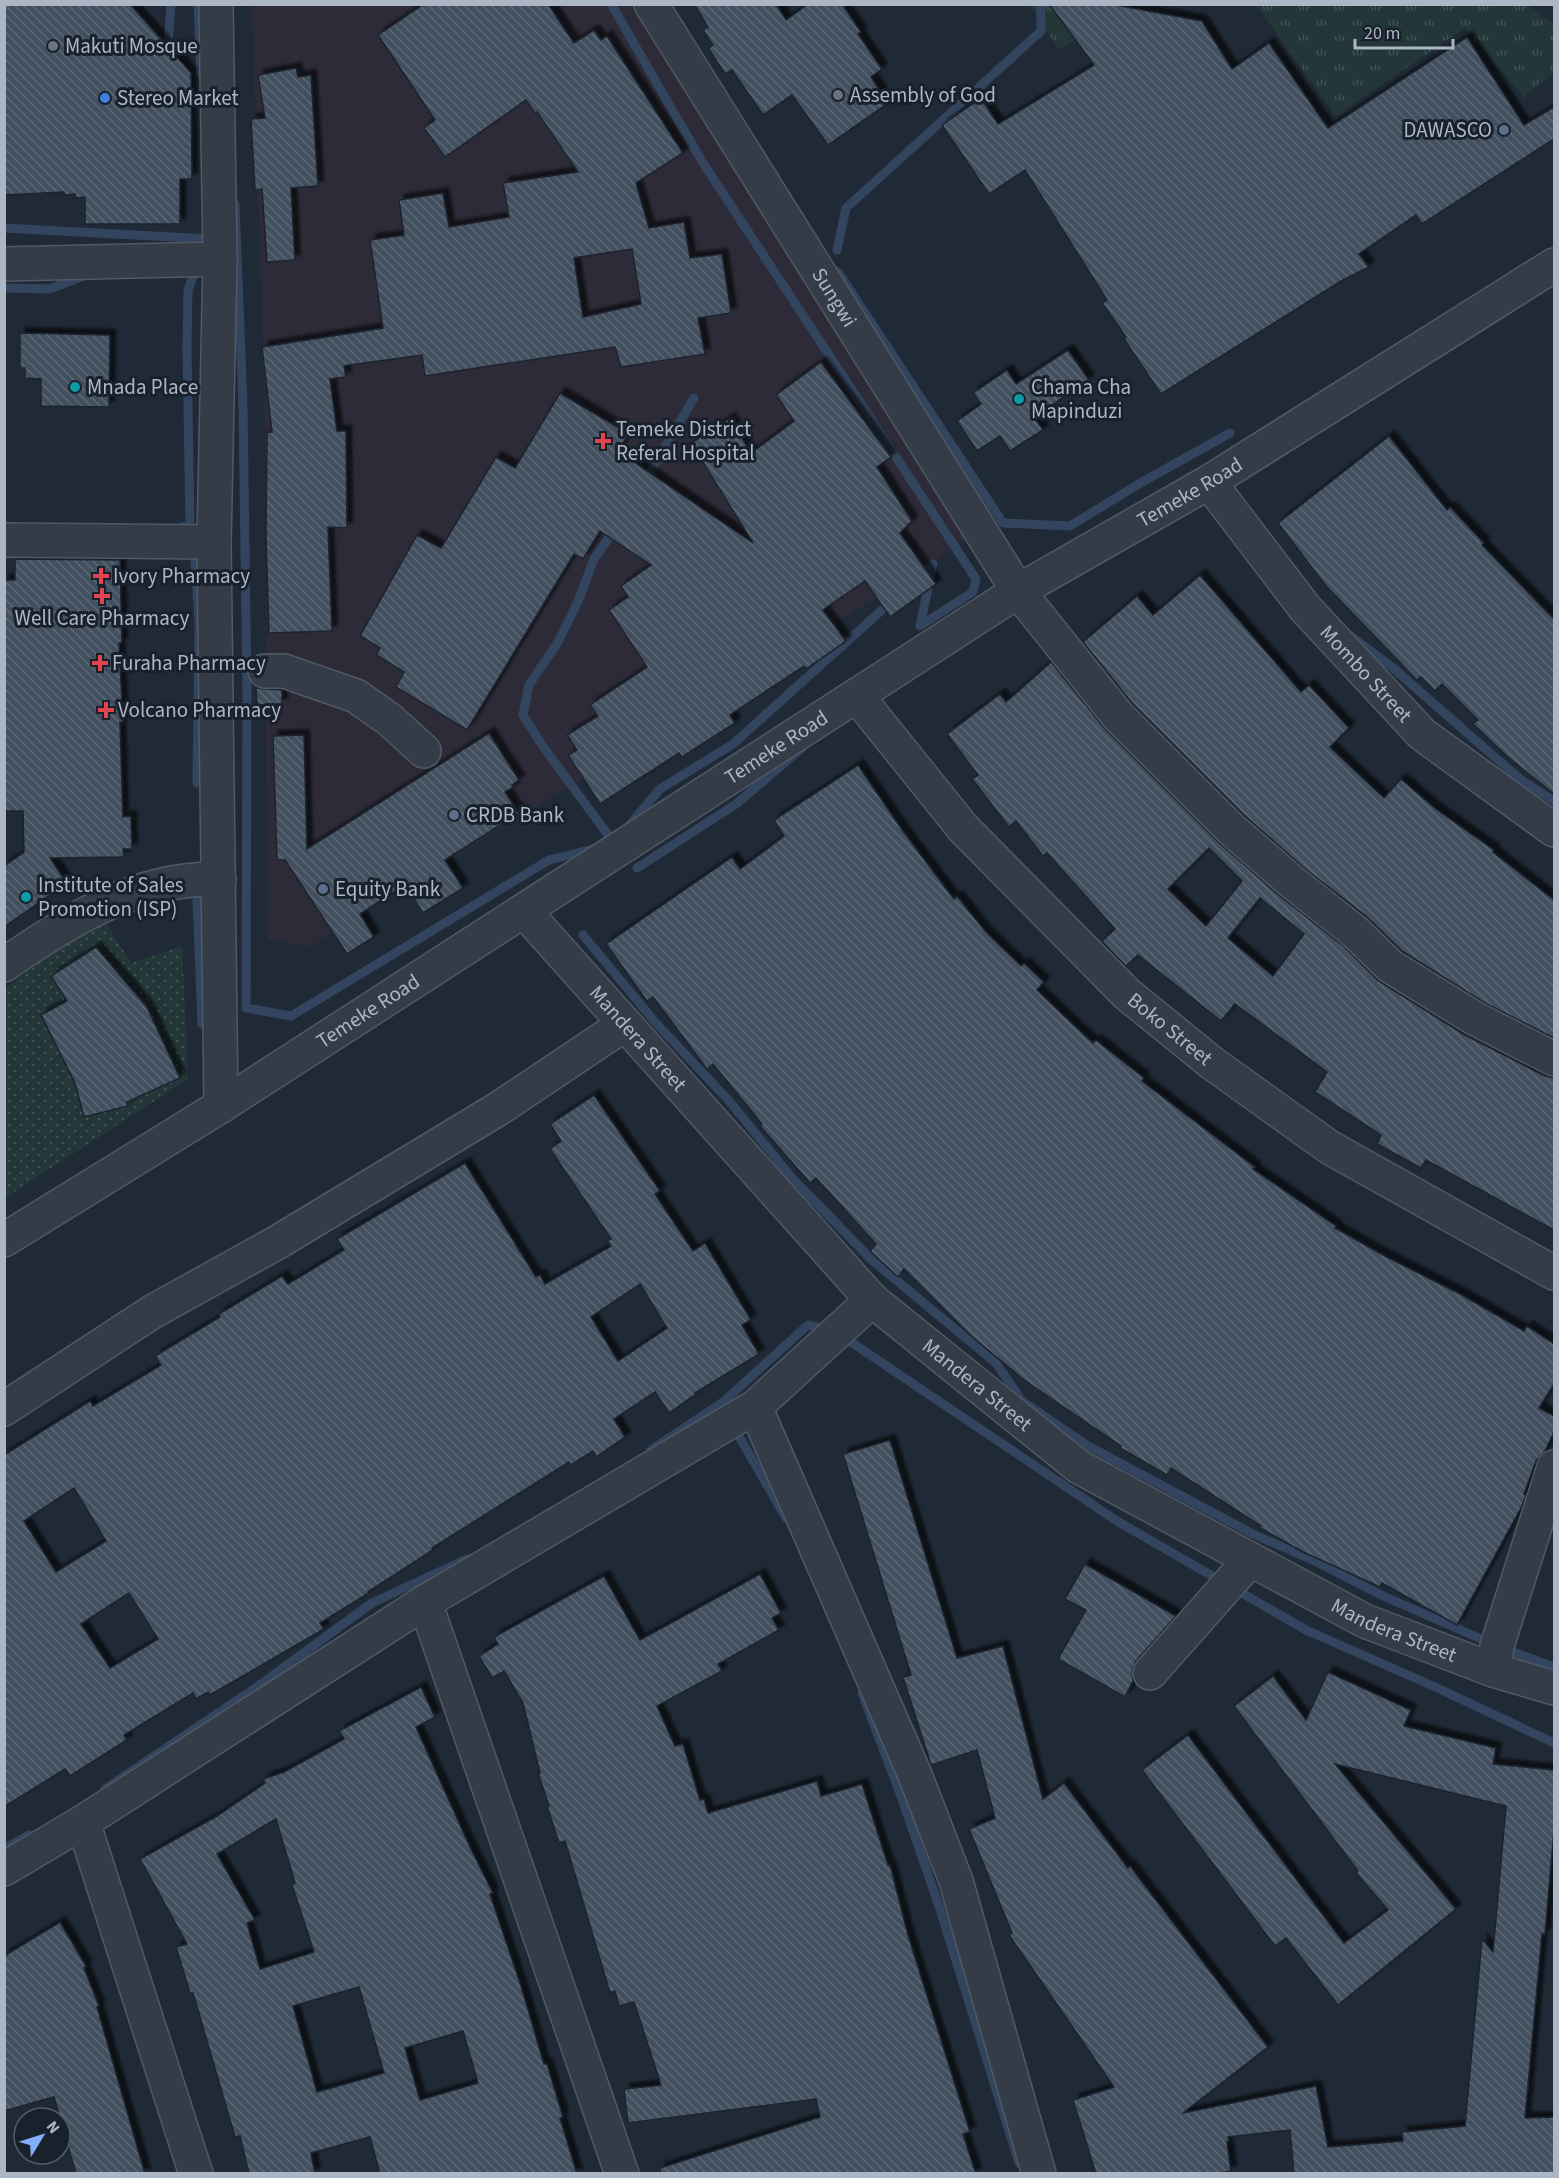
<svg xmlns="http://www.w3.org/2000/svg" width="1559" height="2178" font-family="'Source Sans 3',sans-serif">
<defs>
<pattern id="grass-tufts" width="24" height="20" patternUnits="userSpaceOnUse" patternTransform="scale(1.5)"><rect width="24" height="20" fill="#233739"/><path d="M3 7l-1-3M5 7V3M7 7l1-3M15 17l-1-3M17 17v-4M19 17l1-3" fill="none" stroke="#405254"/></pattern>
<pattern id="park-dots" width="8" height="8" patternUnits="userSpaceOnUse" patternTransform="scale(1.5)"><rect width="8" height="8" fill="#233739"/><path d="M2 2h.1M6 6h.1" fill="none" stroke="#405254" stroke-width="1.8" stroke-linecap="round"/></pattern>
<pattern id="building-back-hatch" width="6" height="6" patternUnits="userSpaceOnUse" patternTransform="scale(1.5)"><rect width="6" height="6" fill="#434f5f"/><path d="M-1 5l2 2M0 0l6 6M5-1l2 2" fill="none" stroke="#5b6674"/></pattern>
<filter id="shadow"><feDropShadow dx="5.5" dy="-5.5" stdDeviation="1.5" flood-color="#0009"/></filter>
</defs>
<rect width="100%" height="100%" fill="#202a37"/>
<polygon fill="#2d2b38" points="252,5 665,5 983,525 933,564 753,672 310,947 267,939 269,908 265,671 267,637 264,369"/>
<g fill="url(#grass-tufts)">
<polygon points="1030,5 1130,5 1059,50"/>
<polygon points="1256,5 1528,5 1554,24 1554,72 1524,97 1465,28 1336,116"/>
</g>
<polygon fill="url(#park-dots)" points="100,914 131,963 182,946 188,1079 5,1198 5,989"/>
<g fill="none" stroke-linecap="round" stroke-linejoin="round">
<g stroke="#33455e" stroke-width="9">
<polyline points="198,4 201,74"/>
<polyline points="611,4 703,163 976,579 973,592 920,626 933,564 919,576"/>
<polyline points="167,57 171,4"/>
<polyline points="235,204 243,406 247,697 246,1008 291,1016 549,860 597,848"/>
<polyline points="4,228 210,239 210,235"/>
<polyline points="837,250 846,208 1041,31 1041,4"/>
<polyline points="838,272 1003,523 1070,526 1137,485 1230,433"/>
<polyline points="4,288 50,289 86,275"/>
<polyline points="644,482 694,398"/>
<polyline points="181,527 190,527 187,347 188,290 195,271 190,271"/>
<polyline points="192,548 194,548 199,621 197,783"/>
<polyline points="1351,636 1393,668 1521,780 1554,801"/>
<polyline points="627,828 660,789 733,744 893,600"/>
<polyline points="614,843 544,748 523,715 529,685 558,642 579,599 594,559 615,529"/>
<polyline points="637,868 736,804 802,748"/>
<polyline points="197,898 202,1024"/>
<polyline points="583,935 655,1022 730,1102 792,1178 872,1260 996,1363 1022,1401 1088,1446 1253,1534 1317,1562 1381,1595 1497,1646 1554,1667"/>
<polyline points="842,1336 1117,1521 1306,1630 1433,1686 1554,1743"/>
<polyline points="733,1426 786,1518"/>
<polyline points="651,1450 723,1402 808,1325 829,1330"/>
<polyline points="862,1693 901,1796 939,1906 1019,2163"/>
<polyline points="105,1789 254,1689 372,1603 467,1559"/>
<polyline points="4,1849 29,1835"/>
</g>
</g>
<g fill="url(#building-back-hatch)" stroke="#1b232e" stroke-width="1.5" fill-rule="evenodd" filter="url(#shadow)">
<polygon points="4,4 130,4 191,73 192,179 180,179 180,224 85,224 85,197 76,198 75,194 64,195 64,192 4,195"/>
<path d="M424,4H548L574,43L594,30L601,40L607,36L683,153L636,183L649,228L684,222L690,258L722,254L731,313L698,318L705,354L621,367L615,347L425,376L422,355L344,366L346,377L330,379L337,431H346L347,528L328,527L332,631L269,633L266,538L267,432H272L262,347L383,328L370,240L404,235L399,200L443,193L449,227L509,217L503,183L578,172L537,112L535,113L526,100L445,157L424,128L435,120L378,35ZM632,249L641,304L583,317L574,258Z"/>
<polygon points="694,4 776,4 786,20 808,4 842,4 861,32 858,34 882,69 871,77 888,103 828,145 792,95 763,115 732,70 725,74 708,48 713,45 703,30 708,27"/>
<polygon points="1049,4 1110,4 1202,21 1232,69 1269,43 1328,128 1467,37 1524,125 1554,107 1554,139 1422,224 1416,215 1359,254 1369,267 1341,281 1161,394 1124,339 1126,337 1102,303 1107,300 1025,170 989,194 942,125 981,98 998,124 1094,65"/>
<polygon points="296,68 298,77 311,75 318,186 291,188 295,260 267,262 262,189 255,190 251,119 265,118 258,75"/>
<polygon points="20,333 110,335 109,407 41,406 41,379 25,378 25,368 20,368"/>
<polygon points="1068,350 1089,380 1034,417 1043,430 1010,451 1000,436 977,451 957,421 981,404 973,393 1007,370 1016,384"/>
<polygon points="821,362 891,457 877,467 912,521 900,533 936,584 890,617 865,581 823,610 846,641 806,669 804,666 730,715 735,723 682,757 679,753 600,804 568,755 577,750 567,735 598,716 590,705 647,667 609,610 628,597 621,586 651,565 600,531 583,559 574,554 467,730 396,687 404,672 376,655 380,648 360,636 417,535 441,548 496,457 515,468 560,393 629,434 618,451 753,543 691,443 730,418 751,453 794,421 776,395"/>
<polygon points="1389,436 1447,510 1450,507 1484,543 1482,545 1554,619 1554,794 1509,758 1473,724 1478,720 1442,684 1435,691 1421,677 1417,680 1326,586 1278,523"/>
<polygon points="15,559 120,560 122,643 119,643 123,722 120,722 123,817 131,816 132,849 123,849 124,857 50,858 67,883 4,927 4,866 24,852 23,811 4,811 4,580 15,580"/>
<polygon points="1200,575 1301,692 1309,685 1349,728 1330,747 1384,798 1401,779 1436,809 1494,850 1493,852 1554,900 1554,1038 1483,1002 1402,951 1366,916 1304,868 1244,815 1132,703 1083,642 1137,596 1153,615"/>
<path d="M1051,662L1105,729L1218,842L1280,896L1342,945L1377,980L1465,1035L1545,1076L1554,1078V1230L1426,1160L1421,1168L1377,1144L1381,1135L1315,1092L1327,1072L1235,1004L1221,1021L1138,955L1126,966L1102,941L1115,929L1047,853L1043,856L1016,821L1009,827L972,779L978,775L947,734L1000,694L1006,702ZM1209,848L1242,881L1206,926L1168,889ZM1260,898L1304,934L1273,976L1228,938Z"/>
<polygon points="256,688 282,690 282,704 257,705"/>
<polygon points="489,733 519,780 512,785 514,787 505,792 519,813 445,860 463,888 423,913 405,885 360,914 374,937 347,954 285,860 277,860 273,736 304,735 307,849"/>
<polygon points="858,765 903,831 954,899 957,896 986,932 1021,966 1024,963 1044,982 1037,990 1093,1043 1096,1040 1144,1078 1142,1081 1255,1167 1253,1169 1336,1226 1335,1228 1385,1256 1462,1295 1524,1331 1527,1326 1554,1344 1554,1384 1539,1408 1554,1416 1554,1432 1545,1451 1536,1461 1524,1494 1526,1495 1521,1508 1457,1625 1382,1583 1380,1587 1303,1552 1260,1528 1261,1526 1171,1468 1167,1475 1120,1448 1121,1446 1024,1380 970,1335 904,1269 898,1277 870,1251 876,1244 816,1178 810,1183 760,1126 762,1124 713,1064 707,1069 653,997 647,1001 606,944 732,857 740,869 784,836 774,820"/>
<polygon points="96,947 147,1007 180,1078 127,1102 128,1106 84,1117 75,1083 41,1015 67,1001 51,976"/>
<path d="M594,1095L660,1191L655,1194L693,1251L705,1243L751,1320L742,1325L759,1354L695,1393L696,1394L669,1413L655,1392L614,1419L625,1437L596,1457L593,1451L571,1465L569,1462L432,1548L433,1550L368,1592L369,1593L320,1623L324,1629L210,1695L208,1692L196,1699L193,1693L124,1735L127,1740L70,1776L65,1769L4,1807V1455L90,1401L93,1406L161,1365L155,1356L220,1317L219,1314L282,1276L288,1284L344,1250L337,1239L465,1163L536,1277L540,1275L545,1284L611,1246L607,1241L611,1239L550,1149L561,1141L550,1124ZM640,1284L667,1328L618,1361L591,1317ZM74,1488L106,1541L56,1572L24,1521ZM129,1593L158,1639L110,1668L81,1624Z"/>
<polygon points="890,1440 957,1658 1003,1646 1043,1799 1064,1783 1128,1868 1130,1866 1268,2047 1183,2113 1316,2086 1328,2147 1403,2141 1402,2132 1465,2126 1482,1939 1493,1952 1506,1806 1335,1764 1456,1909 1338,2005 1286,1938 1275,1946 1142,1770 1188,1735 1344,1943 1388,1910 1356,1873 1358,1871 1234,1706 1273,1676 1306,1720 1328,1672 1411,1710 1404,1726 1496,1748 1493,1764 1554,1770 1554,1830 1545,1934 1542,1934 1525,2118 1554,2117 1554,2174 1294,2174 1290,2130 1228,2137 1229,2141 1227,2142 1231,2171 1215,2174 1096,2174 1073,2100 1114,2087 1009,1935 1012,1933 969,1829 995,1818 977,1750 931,1765 903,1677 911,1675 843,1454"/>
<polygon points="1085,1564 1176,1616 1136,1661 1132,1670 1133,1681 1125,1697 1058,1659 1086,1610 1065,1599"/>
<polygon points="760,1574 781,1613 772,1618 779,1630 718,1664 722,1671 657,1706 675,1746 683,1744 700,1800 704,1799 708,1813 817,1781 821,1796 862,1784 888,1865 890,1865 908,1935 970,2132 963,2134 976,2174 660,2174 660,2168 820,2117 816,2099 628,2123 624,2089 661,2085 634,2002 619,2006 615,1991 610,1993 565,1841 559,1843 547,1806 549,1806 538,1773 540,1773 523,1703 504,1671 492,1678 479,1656 498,1644 494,1637 604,1576 640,1640"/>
<path d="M421,1687L435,1717L416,1727L470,1847L493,1893L490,1894L521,1986L544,2064H547L563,2117L560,2118L577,2174H380L370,2137L311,2153L315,2174H249L240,2136L235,2137L193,1993H190L176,1947L187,1944L140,1859L217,1816L265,1783L263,1779L284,1772L344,1739L339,1731ZM276,1819L295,1883L292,1885L314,1952L260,1969L247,1923L255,1920L217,1854ZM359,1987L384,2073L317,2092L293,2006ZM463,2031L478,2083L420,2100L405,2048Z"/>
<polygon points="60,1922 86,1966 84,1968 99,2006 97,2007 145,2174 76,2174 54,2097 4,2111 4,1956"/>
</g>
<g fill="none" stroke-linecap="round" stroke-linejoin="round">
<g stroke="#515965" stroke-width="36">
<g id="minor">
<polyline points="216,4 220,259 214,542 221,1106"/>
<path id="s1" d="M651,4L1018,591L1118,716L1231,829L1292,882L1354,931L1390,966L1474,1018L1554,1059"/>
<polyline points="4,264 220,259"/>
<path id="s2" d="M1209,482L1305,608L1422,734L1554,830"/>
<polyline points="4,540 214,542"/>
<polyline points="265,671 284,671 356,696 390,720 424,751"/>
<path id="s3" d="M857,696L963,828L1127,994L1212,1063L1329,1147L1554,1273"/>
<path id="s4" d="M524,911L872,1300L1079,1467L1365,1621L1493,1670L1554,1688"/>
<path d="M4,965C68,920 139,877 219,879"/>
<path id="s5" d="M4,1240L221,1106L1018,591L1209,482L1554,265"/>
<polyline points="755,1407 915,1775 956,1881 1039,2174"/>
<polyline points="4,1409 152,1312 278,1242 498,1109 625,1024"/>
<polyline points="425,1602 622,2174"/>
<polyline points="1493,1670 1497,1646 1554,1467"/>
<polyline points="1150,1673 1250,1560"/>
<polyline points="83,1822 196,2174"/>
<polyline points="4,1869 83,1822 425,1602 755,1407 872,1300"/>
</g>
</g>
<use href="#minor" stroke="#333c47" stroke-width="33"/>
</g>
<g fill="#6b7280" stroke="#19212c" stroke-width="2">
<circle cx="53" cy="46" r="6"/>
<circle cx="838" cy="95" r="6"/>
</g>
<circle fill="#3f7fe0" stroke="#19212c" stroke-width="2" cx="105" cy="98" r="6"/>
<g fill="#5c6f8a" stroke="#19212c" stroke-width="2">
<circle cx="1504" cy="130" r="6"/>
<circle cx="454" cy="815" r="6"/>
<circle cx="323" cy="889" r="6"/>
</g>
<g fill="#0f9aa8" stroke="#19212c" stroke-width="2">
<circle cx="75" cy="387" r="6"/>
<circle cx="1019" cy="399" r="6"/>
<circle cx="26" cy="897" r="6"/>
</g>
<g fill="#e0444e" stroke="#19212c" stroke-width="2">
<path d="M600 432h6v6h6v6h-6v6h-6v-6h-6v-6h6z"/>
<path d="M98 567h6v6h6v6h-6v6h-6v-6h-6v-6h6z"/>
<path d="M99 587h6v6h6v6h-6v6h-6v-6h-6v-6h6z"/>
<path d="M97 654h6v6h6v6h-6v6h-6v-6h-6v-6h6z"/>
<path d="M103 701h6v6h6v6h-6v6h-6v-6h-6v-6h6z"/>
</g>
<g text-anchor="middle" stroke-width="6" stroke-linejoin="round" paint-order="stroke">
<g font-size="21" fill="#adb6c4" stroke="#19212c" text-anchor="start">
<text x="65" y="53">Makuti Mosque</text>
<text x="850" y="102">Assembly of God</text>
<text x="117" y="105">Stereo Market</text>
<text x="1492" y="137" text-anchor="end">DAWASCO</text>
<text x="87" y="394">Mnada Place</text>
<text x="1031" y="394">Chama Cha<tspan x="1031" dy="24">Mapinduzi</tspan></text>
<text x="616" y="436">Temeke District<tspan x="616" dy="24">Referal Hospital</tspan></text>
<text x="113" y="583">Ivory Pharmacy</text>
<text x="102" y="625" text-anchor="middle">Well Care Pharmacy</text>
<text x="112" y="670">Furaha Pharmacy</text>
<text x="118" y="717">Volcano Pharmacy</text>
<text x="466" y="822">CRDB Bank</text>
<text x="38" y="892">Institute of Sales<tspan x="38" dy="24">Promotion (ISP)</tspan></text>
<text x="335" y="896">Equity Bank</text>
</g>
<g font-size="21" fill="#adb6c4" stroke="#19212c">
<text dy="7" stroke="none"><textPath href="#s1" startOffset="346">Sungwi</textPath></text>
<text dy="7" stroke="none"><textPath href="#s5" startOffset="1402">Temeke Road</textPath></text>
<text dy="7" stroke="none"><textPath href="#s2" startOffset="248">Mombo Street</textPath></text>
<text dy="7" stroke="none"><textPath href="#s5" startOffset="916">Temeke Road</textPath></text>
<text dy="7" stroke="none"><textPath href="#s5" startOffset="430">Temeke Road</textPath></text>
<text dy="7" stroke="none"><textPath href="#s3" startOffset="458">Boko Street</textPath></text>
<text dy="7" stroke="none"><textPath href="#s4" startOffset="171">Mandera Street</textPath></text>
<text dy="7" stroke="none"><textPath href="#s4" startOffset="657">Mandera Street</textPath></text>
<text dy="7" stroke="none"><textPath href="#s4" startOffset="1143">Mandera Street</textPath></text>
</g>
</g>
<rect width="1559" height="2178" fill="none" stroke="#adb6c4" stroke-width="12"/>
<g transform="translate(42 2136) rotate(52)"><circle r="28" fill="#19212c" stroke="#545d69" stroke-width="1.5"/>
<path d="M0-4.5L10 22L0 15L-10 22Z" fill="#80aff7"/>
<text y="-9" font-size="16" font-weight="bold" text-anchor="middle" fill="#adb6c4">N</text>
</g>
<path d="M1355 39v9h98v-9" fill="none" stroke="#adb6c4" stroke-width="3"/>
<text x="1364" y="39" font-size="18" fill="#adb6c4" stroke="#19212c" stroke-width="4.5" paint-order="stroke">20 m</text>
</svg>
